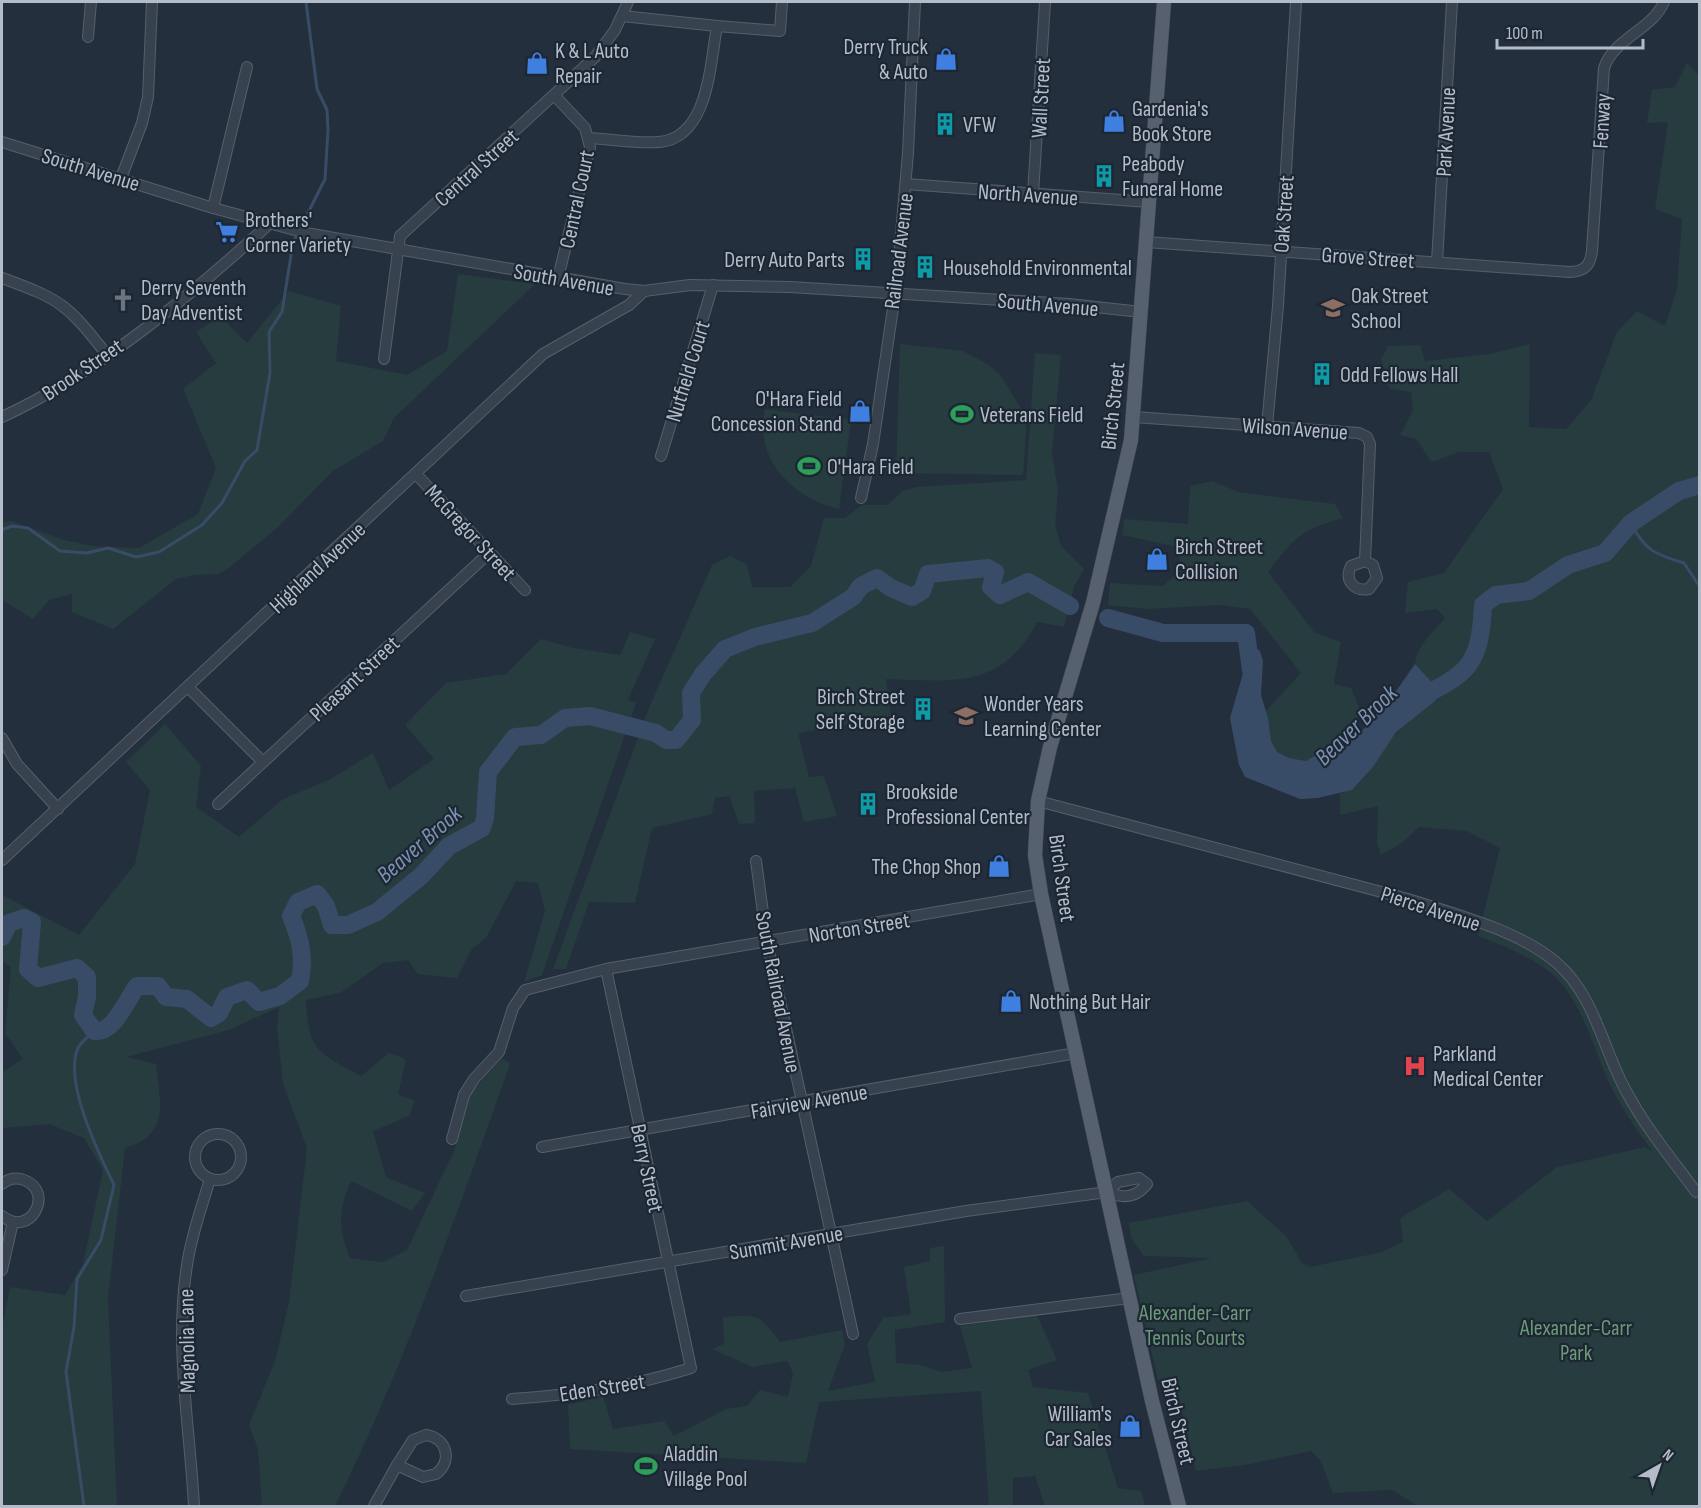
<svg xmlns="http://www.w3.org/2000/svg" width="1701" height="1508" font-family="'Sofia Sans Condensed',sans-serif">
<rect width="100%" height="100%" fill="#242f3e"/>
<g fill="#263c3f">
<path d="M1687,63L1700,76L1699,1506H1418L1392,1490L1333,1493L1321,1461L1311,1451L1245,1465L1196,1471L1173,1377L1158,1380L1134,1275L1212,1258L1144,1256L1131,1238L1129,1223L1247,1201L1286,1236L1302,1263L1310,1267L1382,1252L1403,1242L1400,1218L1449,1189L1487,1221L1557,1167L1645,1147L1653,1152C1636,1129 1618,1104 1607,1078C1592,1044 1581,999 1551,973C1532,957 1502,945 1478,936L1500,848L1467,831L1419,827L1402,843L1381,855L1377,843L1378,806L1340,815V794C1369,784 1377,754 1396,733C1409,717 1430,710 1440,691L1415,664C1417,645 1433,632 1445,618L1437,609L1405,613L1408,582L1444,573L1503,489L1489,452H1459L1432,462L1416,439L1400,435L1413,410L1411,392L1390,389L1381,359L1388,346L1420,345L1425,361L1489,354L1530,344L1529,427L1566,429L1591,400L1617,332L1637,311L1665,326L1677,289L1682,219L1655,209L1668,122L1647,123L1652,90L1675,87Z"/>
<polygon points="458,274 535,284 394,418 383,441 333,471 279,526 230,567 219,574 194,575 176,579 113,629 72,612 72,594 49,600 33,619 2,600 2,523 11,521 64,540 92,546 139,548 198,514 216,468 183,389 216,363 196,332 220,316 247,343 289,291 341,306 336,361 407,375 447,351"/>
<polygon points="900,344 963,351 989,365 1001,376 1027,418 1023,475 896,473"/>
<path d="M1035,353L1061,355L1052,452L1058,492L1055,524L1061,546L1084,569L1074,587L1064,627L1037,622C1002,690 952,681 886,679L891,716L798,733L809,777L824,776L837,816L804,822L795,788L754,791L755,823L739,824L729,796L715,798L712,814L652,828L635,903L589,902L566,969H553L649,708L712,565L730,556L747,564L752,587H790L811,566L824,518H845L862,505H887L903,491L917,487L1026,480Z"/>
<path d="M765,409L851,420L839,509C793,499 753,459 765,409Z"/>
<path d="M1212,481L1238,492L1335,504L1343,518C1299,531 1295,537 1268,572L1314,632L1341,642L1334,684L1351,688L1359,707L1355,739L1334,753L1321,752L1306,761L1289,758L1277,752L1271,741L1266,711L1301,673L1250,609L1219,605L1147,609L1108,605L1110,583L1163,586L1181,570L1178,547L1122,535L1124,519L1188,524L1190,486Z"/>
<path d="M630,632L655,639L628,700L636,703L542,975L524,982L545,911L538,883L516,881L486,938L472,949L457,978L418,974L408,960L383,963L340,993L306,1000C308,1051 319,1053 361,1076L389,1053L406,1059L398,1094L415,1101L409,1116L373,1131L386,1177L425,1193L412,1211L351,1181C338,1210 338,1229 350,1258L383,1262L407,1250L454,1151L469,1095L502,1058L510,1064C457,1213 405,1365 335,1506H262L258,1449L249,1425L275,1361L289,1302L307,1148L283,1084L277,1028L279,1007L229,1030L126,1057L156,1064C160,1102 171,1135 125,1148L108,1298L117,1506H2V1327L10,1287L65,1295L83,1264L103,1170L84,1138L49,1124L3,1128L2,1072L23,1059L5,1033L11,967L2,961V895L79,935L135,864L150,790L126,762L165,724L201,766L196,807L239,837L283,799L329,780L373,753L389,790L434,759L405,725L446,683L506,674L541,639L573,648L620,655Z"/>
<path d="M944,1246L945,1322L895,1330L896,1363L920,1365L941,1372L972,1368L960,1326L1037,1315L1057,1360L1028,1370L1033,1387L1088,1393L1118,1488L1141,1491L1145,1506H1045L1035,1476L1013,1478V1506H989L981,1391L819,1402L806,1463L570,1449L568,1405L603,1396L613,1429L664,1421L674,1436L726,1409L747,1406L760,1390L788,1397L793,1374L788,1361L752,1367L712,1349L724,1344L723,1317C758,1315 760,1314 780,1342L842,1330L845,1344L828,1391L875,1382L867,1344L883,1318L911,1314L904,1267L930,1261V1248Z"/>
</g>
<polygon fill="#394c67" points="1252,646 1260,651 1263,661 1261,695 1268,718 1271,741 1277,752 1289,758 1306,761 1321,752 1334,753 1355,739 1397,690 1415,664 1440,691 1435,701 1396,732 1373,767 1352,790 1318,798 1300,799 1245,777 1239,765 1230,718 1246,663 1245,647"/>
<g fill="none" stroke-linecap="round" stroke-linejoin="round">
<g stroke="#394c67" stroke-width="3">
<polyline points="301,227 325,179 328,130 327,110 317,89 306,2"/>
<path d="M1631,523C1644,550 1656,555 1684,563L1700,587"/>
<polyline points="2,530 12,526 28,528 60,551 87,553 108,548 136,557 159,552 202,525 222,503 245,461 257,450 270,373 269,332 282,312 293,243 298,233"/>
<path d="M84,1506L66,1372L74,1327L77,1279L101,1240L114,1185C99,1154 63,1081 78,1048C81,1042 89,1036 94,1031"/>
</g>
<g stroke="#394c67" stroke-width="18">
<polyline points="1108,618 1163,633 1246,633 1251,670"/>
<path d="M1415,700C1468,673 1480,667 1483,605L1496,595L1529,591L1568,565L1605,553L1631,523L1679,491L1700,485"/>
<path d="M2,937L9,923L24,918L32,922L28,969L38,978L77,968L87,977V997L83,1015L94,1031C113,1035 126,1001 137,986H158L166,997L187,999L211,1018L219,1013L227,997L247,990L259,1002L280,996L300,981C305,956 300,938 291,916L298,902L317,894L326,906L332,925H348L377,912L421,876L449,846L482,828L485,818L488,772L515,737L541,735L565,718L590,716L656,733L666,740H676L692,720L691,693L703,674L725,649L755,637L812,623L853,597L861,586L877,578L891,588L912,597L922,591L928,574L988,568L995,572L991,587L1000,595L1028,582L1070,606"/>
</g>
<g stroke="#565f6c" stroke-width="12">
<g id="minor">
<polyline points="717,26 780,31 782,2"/>
<polyline points="88,37 91,2"/>
<polyline points="555,96 585,128 590,147 558,278"/>
<path d="M589,138C611,139 636,144 659,142C709,138 710,63 717,26L622,16"/>
<polyline points="2,142 213,208 306,233 625,289 644,291 690,285 790,287 1069,304 1141,312"/>
<polyline points="121,178 142,123 148,97 152,2"/>
<polyline points="906,184 1149,202"/>
<polyline points="1033,194 1045,2"/>
<polyline points="213,208 247,67"/>
<path d="M1146,242L1570,272C1585,271 1590,266 1592,251L1604,68C1614,38 1652,30 1664,2"/>
<polyline points="1437,262 1452,2"/>
<path d="M2,278C62,300 67,304 107,355"/>
<polyline points="384,359 400,236 595,57 615,30 628,2"/>
<path d="M2,417C98,373 191,295 269,224"/>
<path d="M1134,417L1359,433L1367,437L1370,444L1365,561L1351,566C1344,580 1354,592 1369,589L1377,578L1373,565L1365,561"/>
<polyline points="1267,426 1278,306 1296,2"/>
<polyline points="661,456 713,285"/>
<polyline points="416,474 525,590"/>
<polyline points="861,498 873,444 897,281 908,153 915,2"/>
<polyline points="188,687 263,762"/>
<polyline points="2,738 17,764 58,809"/>
<path d="M1038,801L1408,899C1455,914 1521,931 1558,964C1595,997 1603,1049 1626,1091C1645,1127 1672,1159 1696,1192"/>
<polyline points="218,804 490,552"/>
<polyline points="2,860 543,354 629,305 644,291"/>
<polyline points="756,861 767,942 853,1334"/>
<circle cx="218" cy="1157" r="23"/>
<polyline points="452,1139 464,1095 474,1079 499,1052 513,1008 525,990 606,969 1041,894"/>
<polyline points="542,1147 1076,1053"/>
<path d="M1139,1178L1147,1184C1136,1198 1123,1199 1107,1192L1118,1182Z"/>
<path d="M2,1184C8,1179 16,1177 24,1180C55,1191 31,1239 2,1216"/>
<polyline points="2,1270 13,1222"/>
<polyline points="466,1296 966,1211 1107,1192"/>
<polyline points="960,1319 1130,1298"/>
<path d="M512,1399C578,1394 627,1388 691,1368L606,969"/>
<path d="M426,1435C447,1438 453,1461 436,1474L423,1477L397,1465L413,1440Z"/>
<path d="M194,1506C190,1429 175,1349 186,1272C190,1240 201,1209 210,1179"/>
<polyline points="374,1506 397,1465"/>
</g>
</g>
<g stroke="#414a57" stroke-width="15">
<polyline id="major" points="1164,2 1131,440 1093,603 1050,747 1038,801 1035,855 1041,894 1152,1401 1179,1506"/>
</g>
<use href="#minor" stroke="#38414e" stroke-width="10"/>
<use href="#major" stroke="#56606e" stroke-width="14"/>
</g>
<defs>
<g id="shop-bare" transform="scale(1.8)"><path d="M-5-2.5h2.3a2.7 3.5 0 0 1 5.4 0H5L5.5 6h-11ZM-1.5-2.5h3a1.5 2.3 0 0 0-3 0Z" fill="#3f7fe0" stroke="#1d2633" stroke-width="2.5" paint-order="stroke"/></g>
<g id="building-bare" transform="scale(1.8)"><path d="M-4-6H4V6H1V3H-1V6H-4ZM-2.5-4.3h1.7v1.8h-1.7ZM.8-4.3h1.7v1.8H.8ZM-2.5-1h1.7V.8h-1.7ZM.8-1h1.7V.8H.8Z" fill="#0f9aa8" stroke="#1d2633" stroke-width="2.5" paint-order="stroke"/></g>
<g id="supermarket-bare" transform="scale(1.8)"><path d="M-6-5.5h2.5l.6 2H6L4.5 2H-2.5L-4.4-4H-6ZM-1.5 3.2a1.3 1.3 0 1 0 .1 0ZM3 3.2a1.3 1.3 0 1 0 .1 0Z" fill="#3f7fe0" stroke="#1d2633" stroke-width="2.5" paint-order="stroke"/></g>
<g id="church-bare" transform="scale(1.8)"><path d="M-1.2-6h2.4v3.5h3.3v2.4h-3.3V6h-2.4V-.1h-3.3v-2.4h3.3Z" fill="#6b7280" stroke="#1d2633" stroke-width="2.5" paint-order="stroke"/></g>
<g id="school-bare" transform="scale(1.8)"><path d="M0-5L7-2L0 1L-7-2ZM-4 1L0 2.5L4 1V4Q0 6-4 4Z" fill="#8d6e63" stroke="#1d2633" stroke-width="2.5" paint-order="stroke"/></g>
<g id="stadium-bare" transform="scale(1.8)"><path d="M0-5a6.5 5 0 1 0 0 10a6.5 5 0 1 0 0-10ZM-3.5-1.8h7v3.6h-7Z" fill="#2e9e5b" stroke="#1d2633" stroke-width="2.5" paint-order="stroke"/></g>
<g id="hospital-bare" transform="scale(1.8)"><path d="M-5-5h3v3.5h4V-5h3V5h-3V1.5h-4V5h-3Z" fill="#e0444e" stroke="#1d2633" stroke-width="2.5" paint-order="stroke"/></g>
</defs>
<g fill-rule="evenodd">
<use href="#shop-bare" x="946" y="59"/>
<use href="#shop-bare" x="537" y="63"/>
<use href="#shop-bare" x="1114" y="121"/>
<use href="#building-bare" x="945" y="124"/>
<use href="#building-bare" x="1104" y="176"/>
<use href="#supermarket-bare" x="227" y="232"/>
<use href="#building-bare" x="863" y="259"/>
<use href="#building-bare" x="925" y="267"/>
<use href="#church-bare" x="123" y="300"/>
<use href="#school-bare" x="1333" y="308"/>
<use href="#building-bare" x="1322" y="374"/>
<use href="#shop-bare" x="860" y="411"/>
<use href="#stadium-bare" x="962" y="414"/>
<use href="#stadium-bare" x="809" y="466"/>
<use href="#shop-bare" x="1157" y="559"/>
<use href="#building-bare" x="923" y="709"/>
<use href="#school-bare" x="966" y="716"/>
<use href="#building-bare" x="868" y="804"/>
<use href="#shop-bare" x="999" y="866"/>
<use href="#shop-bare" x="1011" y="1001"/>
<use href="#hospital-bare" x="1415" y="1066"/>
<use href="#shop-bare" x="1130" y="1426"/>
<use href="#stadium-bare" x="646" y="1466"/>
</g>
<g text-anchor="middle" stroke-width="4.5" stroke-linejoin="round" paint-order="stroke">
<g font-size="22" fill="#b4bcc9" stroke="#1d2633" text-anchor="start">
<text x="928" y="54" text-anchor="end">Derry Truck<tspan x="928" dy="25">&amp; Auto</tspan></text>
<text x="555" y="58">K &amp; L Auto<tspan x="555" dy="25">Repair</tspan></text>
<text x="1132" y="116">Gardenia's<tspan x="1132" dy="25">Book Store</tspan></text>
<text x="963" y="132">VFW</text>
<text x="1122" y="171">Peabody<tspan x="1122" dy="25">Funeral Home</tspan></text>
<text x="245" y="227">Brothers'<tspan x="245" dy="25">Corner Variety</tspan></text>
<text x="845" y="267" text-anchor="end">Derry Auto Parts</text>
<text x="943" y="275">Household Environmental</text>
<text x="141" y="295">Derry Seventh<tspan x="141" dy="25">Day Adventist</tspan></text>
<text x="1351" y="303">Oak Street<tspan x="1351" dy="25">School</tspan></text>
<text x="1340" y="382">Odd Fellows Hall</text>
<text x="842" y="406" text-anchor="end">O'Hara Field<tspan x="842" dy="25">Concession Stand</tspan></text>
<text x="980" y="422">Veterans Field</text>
<text x="827" y="474">O'Hara Field</text>
<text x="1175" y="554">Birch Street<tspan x="1175" dy="25">Collision</tspan></text>
<text x="905" y="704" text-anchor="end">Birch Street<tspan x="905" dy="25">Self Storage</tspan></text>
<text x="984" y="711">Wonder Years<tspan x="984" dy="25">Learning Center</tspan></text>
<text x="886" y="799">Brookside<tspan x="886" dy="25">Professional Center</tspan></text>
<text x="981" y="874" text-anchor="end">The Chop Shop</text>
<text x="1029" y="1009">Nothing But Hair</text>
<text x="1433" y="1061">Parkland<tspan x="1433" dy="25">Medical Center</tspan></text>
<text x="1112" y="1421" text-anchor="end">William's<tspan x="1112" dy="25">Car Sales</tspan></text>
<text x="664" y="1461">Aladdin<tspan x="664" dy="25">Village Pool</tspan></text>
</g>
<g font-size="22" fill="#b4bcc9" stroke="#1d2633">
<text transform="translate(1040 98) rotate(-87)" y="8">Wall Street</text>
<text transform="translate(1601 121) rotate(-87)" y="8">Fenway</text>
<text transform="translate(1445 132) rotate(-87)" y="8">Park Avenue</text>
<text transform="translate(476 167) rotate(-42)" y="8">Central Street</text>
<text transform="translate(91 169) rotate(17)" y="8">South Avenue</text>
<text transform="translate(1028 194) rotate(4)" y="8">North Avenue</text>
<text transform="translate(576 199) rotate(-78)" y="8">Central Court</text>
<text transform="translate(1283 214) rotate(-86)" y="8">Oak Street</text>
<text transform="translate(898 251) rotate(-83)" y="8">Railroad Avenue</text>
<text transform="translate(1368 257) rotate(4)" y="8">Grove Street</text>
<text transform="translate(564 279) rotate(10)" y="8">South Avenue</text>
<text transform="translate(1048 304) rotate(5)" y="8">South Avenue</text>
<text transform="translate(82 369) rotate(-34)" y="8">Brook Street</text>
<text transform="translate(687 371) rotate(-73)" y="8">Nutfield Court</text>
<text transform="translate(1112 406) rotate(-84)" y="8">Birch Street</text>
<text transform="translate(1295 428) rotate(4)" y="8">Wilson Avenue</text>
<text transform="translate(471 532) rotate(47)" y="8">McGregor Street</text>
<text transform="translate(317 567) rotate(-43)" y="8">Highland Avenue</text>
<text transform="translate(354 678) rotate(-43)" y="8">Pleasant Street</text>
<text transform="translate(1063 878) rotate(82)" y="8">Birch Street</text>
<text transform="translate(1431 908) rotate(18)" y="8">Pierce Avenue</text>
<text transform="translate(859 927) rotate(-9)" y="8">Norton Street</text>
<text transform="translate(779 992) rotate(79)" y="8">South Railroad Avenue</text>
<text transform="translate(809 1101) rotate(-10)" y="8">Fairview Avenue</text>
<text transform="translate(648 1168) rotate(78)" y="8">Berry Street</text>
<text transform="translate(786 1242) rotate(-10)" y="8">Summit Avenue</text>
<text transform="translate(186 1341) rotate(-91)" y="8">Magnolia Lane</text>
<text transform="translate(602 1387) rotate(-9)" y="8">Eden Street</text>
<text transform="translate(1179 1421) rotate(77)" y="8">Birch Street</text>
</g>
<g font-size="22" fill="#6b9a76" stroke="#1d2633">
<text x="1195" y="1320">Alexander-Carr<tspan x="1195" dy="25">Tennis Courts</tspan></text>
<text x="1576" y="1335">Alexander-Carr<tspan x="1576" dy="25">Park</tspan></text>
</g>
<g font-size="24" font-style="italic" fill="#7c92b1" stroke="#1d2633">
<text transform="translate(1356 725) rotate(-44)" y="8">Beaver Brook</text>
<text transform="translate(419 844) rotate(-41)" y="8">Beaver Brook</text>
</g>
</g>
<rect width="1701" height="1508" fill="none" stroke="#b4bcc9" stroke-width="6"/>
<g transform="translate(1659 1466) rotate(40)" stroke="#1d2633" stroke-width="4.5" paint-order="stroke">
<path d="M0-4.5L10 22L0 15L-10 22Z" fill="#b4bcc9"/>
<text y="-9" font-size="16" font-weight="bold" text-anchor="middle" fill="#b4bcc9">N</text>
</g>
<path d="M1497 39v9h146v-9" fill="none" stroke="#b4bcc9" stroke-width="3"/>
<text x="1506" y="39" font-size="18" fill="#b4bcc9" stroke="#1d2633" stroke-width="4.5" paint-order="stroke">100 m</text>
</svg>
